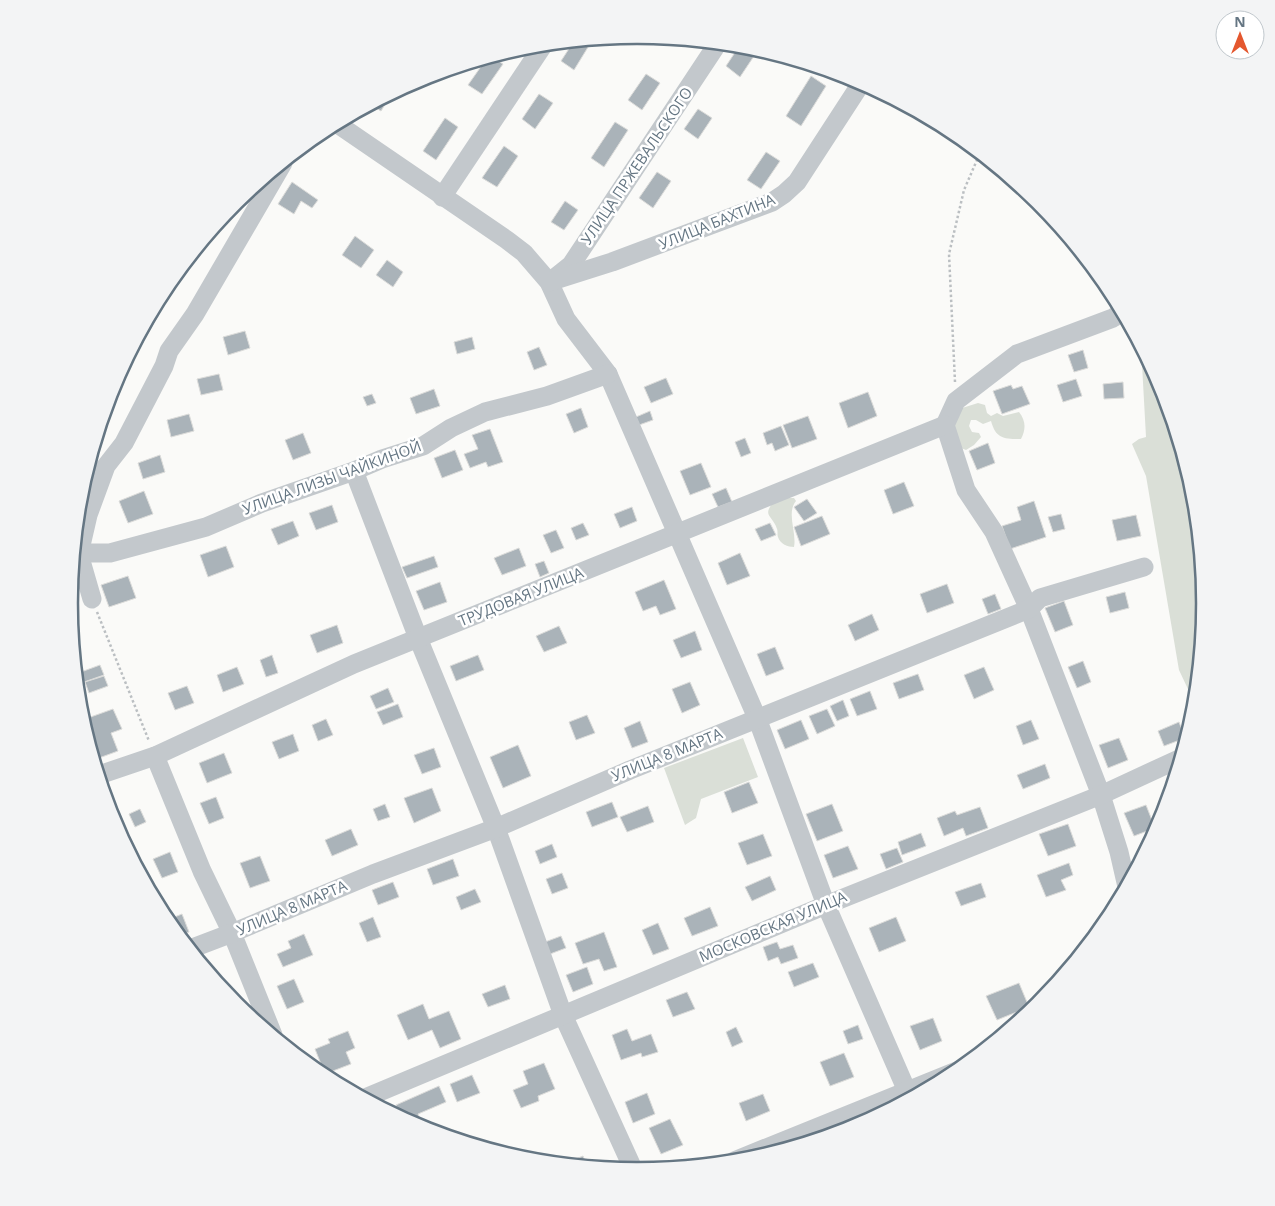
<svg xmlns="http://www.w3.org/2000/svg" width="1275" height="1206" font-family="'Open Sans',sans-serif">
<rect width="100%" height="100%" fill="#fafaf8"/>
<g fill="#dadfd7">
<polygon points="1141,346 1162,386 1195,492 1205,603 1195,704 1179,670 1146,476 1132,444 1139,439 1146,437"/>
<path d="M978,403L985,405L987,413L991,416L997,413L1003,416L1019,412C1026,421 1026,429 1021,439C1004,439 996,439 991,421L983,424L976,420H971L969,426L972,432L979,433L981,437L974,445L966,450L961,448L952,427L959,409Z"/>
<path d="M787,498H794L796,501C786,513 797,533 794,547C788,547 780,544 778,537C777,535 778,531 777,529C772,514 761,517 775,500Z"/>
<polygon points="743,738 758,777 701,799 696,818 685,825 664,768"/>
</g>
<g fill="#aab3b9" stroke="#dcdcda">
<polygon points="593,39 574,70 561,61 574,41"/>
<polygon points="740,45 745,46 756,53 740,77 726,66"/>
<polygon points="492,57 503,64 482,94 468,85 487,58"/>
<polygon points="646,74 660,83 642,110 628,100"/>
<polygon points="811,76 826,86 801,126 786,116"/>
<polygon points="392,93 381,111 371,105"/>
<polygon points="539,94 553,103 535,129 522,119"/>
<polygon points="698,109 712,118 698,139 684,129"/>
<polygon points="445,118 458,127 436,160 423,151"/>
<polygon points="615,122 628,130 604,167 591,158"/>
<polygon points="504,146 518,156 497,187 482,178"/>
<polygon points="766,152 780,161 761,189 747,180"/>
<polygon points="657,172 671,181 653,208 639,198"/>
<polygon points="292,182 318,200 312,208 301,201 294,214 278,204"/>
<polygon points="565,201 578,210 564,230 551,222"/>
<polygon points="355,236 374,250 361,268 342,255"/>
<polygon points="387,260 403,272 393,287 376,275"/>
<polygon points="152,312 158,316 145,338 140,335"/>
<polygon points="245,331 250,348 228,355 223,337"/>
<polygon points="472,337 475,349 457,354 454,342"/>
<polygon points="539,347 547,365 534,370 527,352"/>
<polygon points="1083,350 1088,368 1074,372 1068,355"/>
<polygon points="122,369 124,370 115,385 114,384"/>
<polygon points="219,374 223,390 201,395 197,379"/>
<polygon points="666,378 673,394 651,403 644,387"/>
<polygon points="1076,379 1082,396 1063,402 1057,385"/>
<polygon points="1123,382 1124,398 1104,399 1103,384"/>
<polygon points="1011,385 1013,389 1022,386 1030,404 1002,414 993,391"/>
<polygon points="434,389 440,406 416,414 410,398"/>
<polygon points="868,392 877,416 848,428 839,403"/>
<polygon points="372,394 376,403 367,406 363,397"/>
<polygon points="581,408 588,427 574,433 566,414"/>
<polygon points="650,411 653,420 639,425 636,417"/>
<polygon points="189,414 194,431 171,437 167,420"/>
<polygon points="808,416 817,439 792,448 783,425"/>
<polygon points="781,426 789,445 775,451 772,443 767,445 763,433"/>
<polygon points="490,429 503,462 488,467 486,462 470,468 464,454 478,449 472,435"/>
<polygon points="303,433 311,453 293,460 285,440"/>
<polygon points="745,438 751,453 741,457 735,442"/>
<polygon points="988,443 995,463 977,470 969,451"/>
<polygon points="455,450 463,470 442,478 434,458"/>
<polygon points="160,455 165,472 143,479 138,463"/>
<polygon points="701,463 711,487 690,495 680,471"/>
<polygon points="904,482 914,506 893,514 884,490"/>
<polygon points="726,488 732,502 718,507 712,494"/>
<polygon points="144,491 153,514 128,523 119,501"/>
<polygon points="807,499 817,513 804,521 794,507"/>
<polygon points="1034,501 1046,537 1010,549 1002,526 1021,520 1017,507"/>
<polygon points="332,505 338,522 316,530 309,513"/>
<polygon points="632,507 637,521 620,528 614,514"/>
<polygon points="1061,514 1065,529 1053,532 1048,517"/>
<polygon points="1136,515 1141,536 1117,541 1112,520"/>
<polygon points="822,516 830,534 801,546 794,527"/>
<polygon points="293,521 299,536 278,545 271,529"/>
<polygon points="583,523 589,535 576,540 571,528"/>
<polygon points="770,523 776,535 761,541 755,529"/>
<polygon points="556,530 564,548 551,553 543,535"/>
<polygon points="226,546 234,567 208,577 200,555"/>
<polygon points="519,548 526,566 502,575 494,558"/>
<polygon points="740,553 750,576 727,585 718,563"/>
<polygon points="434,556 438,567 407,578 402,567"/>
<polygon points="544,561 549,573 540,577 535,564"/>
<polygon points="128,576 136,598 109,607 101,585"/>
<polygon points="664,580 676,609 660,615 656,606 643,611 635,592"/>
<polygon points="440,582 447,602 424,610 416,591"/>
<polygon points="947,584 954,603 927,613 920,594"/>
<polygon points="1125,592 1129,608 1110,613 1106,597"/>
<polygon points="995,594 1001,609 988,614 982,599"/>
<polygon points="1064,601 1073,625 1055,632 1045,608"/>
<polygon points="872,614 879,630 855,641 848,625"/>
<polygon points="337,625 343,643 317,653 310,635"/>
<polygon points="559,626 567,643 544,652 536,636"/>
<polygon points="695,631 702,650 681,658 673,640"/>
<polygon points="775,647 784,669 766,676 757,654"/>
<polygon points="272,655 278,673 266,677 260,660"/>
<polygon points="478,655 484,670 456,681 450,666"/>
<polygon points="1083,661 1091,682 1077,688 1068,667"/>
<polygon points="100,665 104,675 84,682 81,672"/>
<polygon points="237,667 244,684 223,692 217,675"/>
<polygon points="984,667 994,690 974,699 964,675"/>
<polygon points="918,674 924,690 899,699 893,683"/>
<polygon points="104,676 108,686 89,693 85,682"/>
<polygon points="690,682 700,705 682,713 672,689"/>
<polygon points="187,686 194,703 175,710 168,693"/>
<polygon points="388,688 394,702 376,709 370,696"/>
<polygon points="870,691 877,709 857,716 850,699"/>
<polygon points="843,700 849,716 837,721 830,706"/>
<polygon points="398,704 403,717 383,725 377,712"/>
<polygon points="113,709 122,729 111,733 118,751 99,758 85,719"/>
<polygon points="827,709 835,726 817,734 809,716"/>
<polygon points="587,715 595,733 576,740 569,722"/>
<polygon points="326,719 333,735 318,741 312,725"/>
<polygon points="801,720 809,739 785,749 777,730"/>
<polygon points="1031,720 1039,739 1023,745 1016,726"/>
<polygon points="640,721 648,742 632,748 624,728"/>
<polygon points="1179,722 1185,738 1164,746 1158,731"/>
<polygon points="293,734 299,751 279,759 272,742"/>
<polygon points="1119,738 1128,760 1108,768 1099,745"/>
<polygon points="518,745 531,776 503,788 490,757"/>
<polygon points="434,748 441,767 422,774 414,755"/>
<polygon points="224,753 232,773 207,783 199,763"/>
<polygon points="1045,764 1050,778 1023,789 1017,775"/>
<polygon points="749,782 758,803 732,813 724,792"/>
<polygon points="432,788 441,811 414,823 404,798"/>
<polygon points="216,797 224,818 209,824 200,803"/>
<polygon points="612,802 618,817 592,827 586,812"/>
<polygon points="385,804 390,817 378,821 373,809"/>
<polygon points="832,804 843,831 817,841 806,814"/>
<polygon points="1146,805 1155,828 1134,836 1124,813"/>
<polygon points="648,806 654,822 627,832 620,817"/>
<polygon points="980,807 988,828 966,836 963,828 944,836 937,818 955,811 957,815"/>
<polygon points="140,809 146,822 135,827 129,814"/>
<polygon points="1068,824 1076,846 1048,856 1039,834"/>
<polygon points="351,829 358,845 332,856 325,840"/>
<polygon points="921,833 926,846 902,855 898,842"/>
<polygon points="763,834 772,856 747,865 738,843"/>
<polygon points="552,844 557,857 540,864 535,851"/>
<polygon points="848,846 858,869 833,878 824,855"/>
<polygon points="897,848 903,862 886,869 880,854"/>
<polygon points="170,852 178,872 162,878 153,859"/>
<polygon points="260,856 270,881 250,888 240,863"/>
<polygon points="453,859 459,876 433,885 427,869"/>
<polygon points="1069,863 1073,875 1061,880 1066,890 1046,897 1037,875"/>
<polygon points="562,873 568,888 552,894 546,879"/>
<polygon points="770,876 776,890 752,901 745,887"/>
<polygon points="393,882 399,897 378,905 372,890"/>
<polygon points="981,883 986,897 961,906 955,892"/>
<polygon points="475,889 481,902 461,910 456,897"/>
<polygon points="710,907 718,926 692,936 684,918"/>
<polygon points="182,914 189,932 179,936 167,920"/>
<polygon points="373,917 381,937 367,942 359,923"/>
<polygon points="896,917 906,941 879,952 869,928"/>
<polygon points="658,923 669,949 653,955 642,930"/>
<polygon points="604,932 617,967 604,971 599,959 583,964 575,943"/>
<polygon points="304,934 313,955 283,967 277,954 291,948 288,941"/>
<polygon points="561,936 566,948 550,954 545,942"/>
<polygon points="777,942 780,949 793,945 798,958 781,964 778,957 768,961 763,947"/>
<polygon points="813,963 819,977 794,987 788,972"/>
<polygon points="587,967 593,984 573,992 566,975"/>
<polygon points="294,979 304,1002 287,1009 277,986"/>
<polygon points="1019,983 1029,1007 997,1020 986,996"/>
<polygon points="505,985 510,999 488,1007 482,994"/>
<polygon points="687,992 695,1009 673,1017 666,1000"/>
<polygon points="423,1004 429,1019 449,1011 461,1039 440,1048 432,1030 408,1040 397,1015"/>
<polygon points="933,1018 942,1041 920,1050 910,1026"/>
<polygon points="858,1025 863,1039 848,1044 843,1031"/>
<polygon points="736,1027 743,1042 732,1047 726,1032"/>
<polygon points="627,1029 632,1041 651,1034 658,1052 642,1057 641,1053 621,1060 612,1035"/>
<polygon points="348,1031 355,1048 346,1052 351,1064 325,1074 315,1049 330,1043 328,1039"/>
<polygon points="844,1053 854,1077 830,1086 820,1062"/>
<polygon points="544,1063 555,1089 538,1096 539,1101 521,1108 513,1090 528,1084 523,1071"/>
<polygon points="472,1075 480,1093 457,1102 450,1084"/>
<polygon points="439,1086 446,1102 418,1114 422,1124 417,1126 402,1118 396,1105"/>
<polygon points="647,1093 655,1114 633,1123 625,1102"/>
<polygon points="763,1094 770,1111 746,1121 739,1103"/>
<polygon points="670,1119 683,1145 661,1154 649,1128"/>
<polygon points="583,1156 587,1166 563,1164"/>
</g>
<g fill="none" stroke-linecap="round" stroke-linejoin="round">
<g stroke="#bbbfc2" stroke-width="2.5" stroke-dasharray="2.5 2.5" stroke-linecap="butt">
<polyline points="955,382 949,254 964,190 980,153"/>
<polyline points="97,612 149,741"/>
</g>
<g stroke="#c3c8cc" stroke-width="19">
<polyline points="336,123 507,240 524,253 549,282 566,319 608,374 757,718 826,905 910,1098"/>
<polyline points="442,197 544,44"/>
<polyline points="556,277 571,265 718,43"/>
<polyline points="549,282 612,262 772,202 784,194 797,182 862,82"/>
<polyline points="1123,311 1113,318 1017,354 956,401 945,425 966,490 994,532 1029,609 1101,795 1119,852 1127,887"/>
<polyline points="354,471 418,638 496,828 563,1015 634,1171"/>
<polyline points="74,553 110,553 206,527 262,503 354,471 382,459 423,446 451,428 485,412 547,396 608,374"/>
<polyline points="92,599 79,554 88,515 106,466 124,443 164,366 169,351 195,314 283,163"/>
<polyline points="155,756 202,871 232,933 273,1035"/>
<polyline points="99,775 155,756 354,664 945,425"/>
<polyline points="190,949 232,933 373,874 496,828 630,770 1029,609 1040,598 1144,567"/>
<polyline points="365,1098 826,905 1101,795 1181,758"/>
<polyline points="734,1161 959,1070"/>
</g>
</g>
<g text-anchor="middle" stroke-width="5" stroke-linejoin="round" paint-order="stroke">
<g font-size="15" fill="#657683" stroke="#fff">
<text transform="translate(637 166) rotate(-56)" y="5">УЛИЦА ПРЖЕВАЛЬСКОГО</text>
<text transform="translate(717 222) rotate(-22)" y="5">УЛИЦА БАХТИНА</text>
<text transform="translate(332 478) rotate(-20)" y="5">УЛИЦА ЛИЗЫ ЧАЙКИНОЙ</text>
<text transform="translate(521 597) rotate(-22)" y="5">ТРУДОВАЯ УЛИЦА</text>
<text transform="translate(667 755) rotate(-22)" y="5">УЛИЦА 8 МАРТА</text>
<text transform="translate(292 908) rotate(-23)" y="5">УЛИЦА 8 МАРТА</text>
<text transform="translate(773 927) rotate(-23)" y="5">МОСКОВСКАЯ УЛИЦА</text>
</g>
</g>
<path d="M0 0H1275V1206H0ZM78 603a559 559 0 1 1 1118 0a559 559 0 1 1-1118 0Z" fill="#f3f4f5" fill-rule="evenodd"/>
<path fill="none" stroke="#657683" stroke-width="2.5" d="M78 603a559 559 0 1 1 1118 0a559 559 0 1 1-1118 0Z"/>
<g transform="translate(1240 35)"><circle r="24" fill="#ffffff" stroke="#c1c8cd"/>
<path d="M0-4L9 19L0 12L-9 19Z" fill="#e4572e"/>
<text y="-8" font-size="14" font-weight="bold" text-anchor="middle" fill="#657683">N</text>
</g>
</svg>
